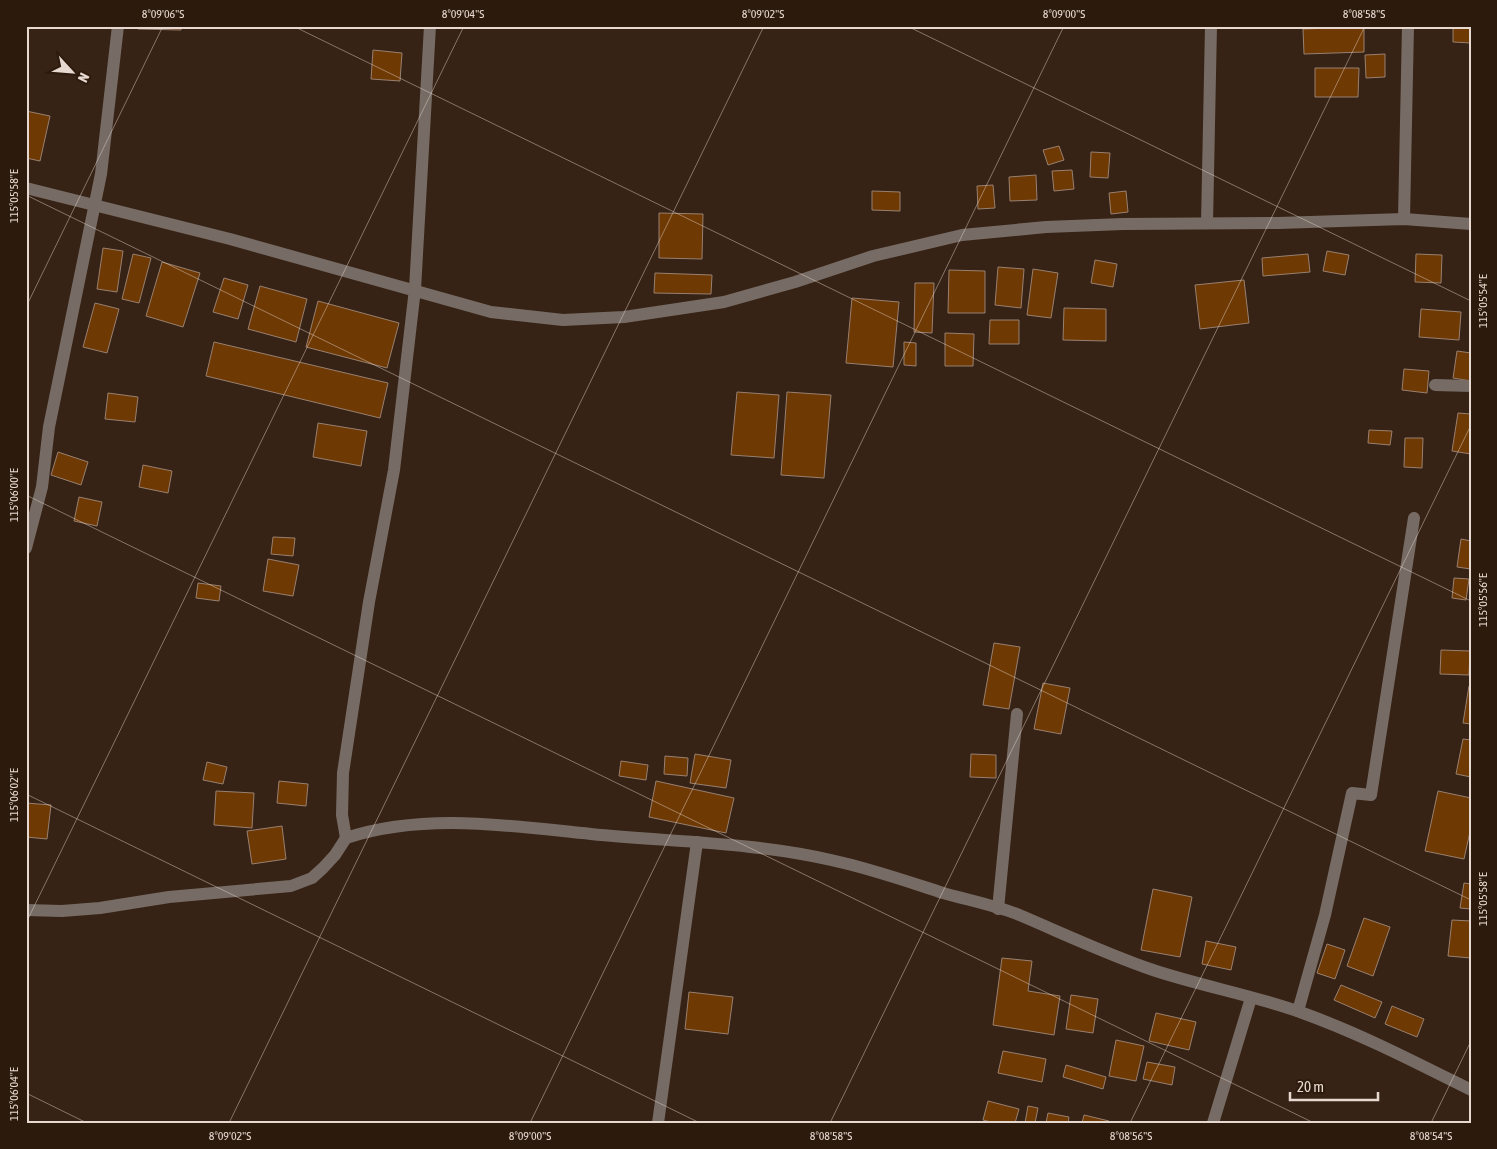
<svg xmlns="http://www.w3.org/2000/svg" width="1497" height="1149" font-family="'Asap Condensed',sans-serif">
<rect width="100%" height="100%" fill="#372315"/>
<g fill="#6f3903" stroke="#988070">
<polygon points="138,26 181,26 181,30 138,29"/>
<polygon points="1453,26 1471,26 1471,43 1453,42"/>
<polygon points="1364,27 1364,52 1304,54 1303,29"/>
<polygon points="373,50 402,53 400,81 371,79"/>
<polygon points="1385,54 1385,77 1366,78 1365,55"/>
<polygon points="1315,68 1359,68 1358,97 1315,97"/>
<polygon points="26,111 50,116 40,161 26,158"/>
<polygon points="1059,146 1064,160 1048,165 1043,150"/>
<polygon points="1091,152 1110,153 1108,178 1090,177"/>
<polygon points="1072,170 1074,189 1054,191 1052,171"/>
<polygon points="1036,175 1037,200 1010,201 1009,177"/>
<polygon points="993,185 995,208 978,209 977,186"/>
<polygon points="872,191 900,192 900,211 872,210"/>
<polygon points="1126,191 1128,212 1111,214 1109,193"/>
<polygon points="659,213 703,214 702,259 659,258"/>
<polygon points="103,248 123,251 117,292 97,289"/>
<polygon points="1327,251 1349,255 1345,275 1323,271"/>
<polygon points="133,254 151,258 139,303 122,299"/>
<polygon points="1308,254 1310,272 1263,276 1262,258"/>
<polygon points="1416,254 1442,255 1441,283 1415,282"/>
<polygon points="1095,260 1117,264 1113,287 1091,283"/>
<polygon points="162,262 200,273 183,327 146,316"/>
<polygon points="998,267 1024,269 1021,308 995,305"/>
<polygon points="1033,269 1058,273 1051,318 1027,315"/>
<polygon points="949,270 985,271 985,313 948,313"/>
<polygon points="655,273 712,275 711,294 654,293"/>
<polygon points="224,278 248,285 238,319 213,312"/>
<polygon points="1244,280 1249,323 1200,329 1195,285"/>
<polygon points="915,283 934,283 932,333 914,332"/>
<polygon points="260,286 307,299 296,342 248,329"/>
<polygon points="852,298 899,302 893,367 846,363"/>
<polygon points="318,301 399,323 387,368 306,347"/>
<polygon points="95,303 119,309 107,353 83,347"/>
<polygon points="1064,308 1106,309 1106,341 1063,340"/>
<polygon points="1421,309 1461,312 1459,340 1419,337"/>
<polygon points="990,320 1019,320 1019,344 989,344"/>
<polygon points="945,333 974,334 973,366 945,366"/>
<polygon points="214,342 388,383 380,418 206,376"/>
<polygon points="904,342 916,343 916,366 904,365"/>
<polygon points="1457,351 1471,353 1471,381 1453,378"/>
<polygon points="1404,369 1429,371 1427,393 1402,390"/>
<polygon points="737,392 779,395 774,458 731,455"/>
<polygon points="787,392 831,395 824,478 781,475"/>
<polygon points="108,393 138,397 135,422 105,419"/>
<polygon points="1458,413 1471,414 1471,454 1452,451"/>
<polygon points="318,423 367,431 361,466 313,457"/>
<polygon points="1369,430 1392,431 1390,445 1368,443"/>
<polygon points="1405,438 1423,438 1422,468 1404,467"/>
<polygon points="58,452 88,462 81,485 51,475"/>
<polygon points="143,465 172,471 168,493 139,487"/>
<polygon points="79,497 102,502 97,526 74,521"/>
<polygon points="273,537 295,538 293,556 271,554"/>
<polygon points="1461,539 1471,541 1471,569 1457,567"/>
<polygon points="268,559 299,565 293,596 263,591"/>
<polygon points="1454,578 1469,579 1466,600 1452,598"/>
<polygon points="198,583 221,586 219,601 196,598"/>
<polygon points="994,643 1020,647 1009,709 983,705"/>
<polygon points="1441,650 1470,651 1469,675 1440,674"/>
<polygon points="1043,683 1070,688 1061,734 1034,729"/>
<polygon points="1469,686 1471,686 1471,724 1463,723"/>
<polygon points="1463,739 1471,740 1471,777 1456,774"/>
<polygon points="695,754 731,760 726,788 690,783"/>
<polygon points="971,754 996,755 996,778 970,777"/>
<polygon points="665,756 688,758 687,776 664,774"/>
<polygon points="621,761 648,765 646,780 619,776"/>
<polygon points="207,762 227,767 223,784 203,780"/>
<polygon points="279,781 308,784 306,806 277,803"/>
<polygon points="656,781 734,798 726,833 649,817"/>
<polygon points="216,791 254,793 252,828 214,825"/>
<polygon points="1438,791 1471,798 1471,827 1464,859 1425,851"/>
<polygon points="26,803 51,805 47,839 26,837"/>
<polygon points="282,826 286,859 252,864 247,831"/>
<polygon points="1464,883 1471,884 1471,909 1460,908"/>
<polygon points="1153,889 1192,897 1180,957 1141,950"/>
<polygon points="1364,918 1390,927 1373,976 1347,966"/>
<polygon points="1452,920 1471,921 1471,958 1448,956"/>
<polygon points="1206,941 1236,947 1231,970 1202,964"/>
<polygon points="1327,944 1345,950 1335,979 1317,973"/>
<polygon points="1002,958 1032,961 1028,991 1060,996 1054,1035 993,1025"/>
<polygon points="1341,985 1382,1002 1375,1018 1334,1000"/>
<polygon points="689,992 733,997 728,1034 685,1029"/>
<polygon points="1071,995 1098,999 1093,1033 1066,1029"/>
<polygon points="1392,1006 1424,1019 1417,1037 1385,1024"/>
<polygon points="1156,1013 1196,1022 1189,1050 1149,1041"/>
<polygon points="1116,1040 1144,1046 1136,1081 1109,1076"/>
<polygon points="1003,1051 1046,1059 1042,1082 998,1073"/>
<polygon points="1147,1062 1175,1067 1172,1085 1143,1079"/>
<polygon points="1066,1065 1106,1077 1103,1089 1063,1077"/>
<polygon points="988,1101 1019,1109 1015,1123 995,1123 983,1120"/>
<polygon points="1028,1106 1038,1108 1035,1123 1025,1123"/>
<polygon points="1048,1113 1069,1117 1068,1123 1046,1123"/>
<polygon points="1084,1115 1109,1121 1108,1123 1082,1123"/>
</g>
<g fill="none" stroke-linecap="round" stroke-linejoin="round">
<g stroke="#776c65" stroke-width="12">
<polyline points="26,188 230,239 491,312 563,320 624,317 724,302 795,282 873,256 962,235 1046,227 1123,224 1278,223 1404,219 1471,224"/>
<polyline points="1404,219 1408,26"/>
<polyline points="1207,223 1211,26"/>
<polyline points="1435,385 1471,386"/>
<polyline points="26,548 42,487 49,427 101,174 118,26"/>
<polyline points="346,838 342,815 343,773 369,602 394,470 415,289 430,26"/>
<polyline points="998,909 1017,714"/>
<path d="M26,910L62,911L100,908L169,897L291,886L312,878L323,868L335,855L346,838C425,812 510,826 591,834C671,842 752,842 831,860C869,868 906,881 943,893C968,900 993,905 1017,914C1062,933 1106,954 1153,970C1201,986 1252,995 1300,1012C1359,1033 1415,1062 1471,1090"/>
<polyline points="1298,1011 1325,915 1352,793 1371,795 1414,518"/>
<polyline points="658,1123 697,842"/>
<polyline points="1213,1123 1251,998"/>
</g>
</g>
<path fill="none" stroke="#e7d9d0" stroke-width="1" stroke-opacity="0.45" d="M293,26L1471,601M907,26L1471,301M26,195L1471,900M26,307L163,26M26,495L1314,1123M26,794L700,1123M26,923L464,26M26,1093L87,1123M229,1123L764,26M530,1123L1064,26M830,1123L1365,26M1130,1123L1471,425M1431,1123L1471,1041"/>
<rect width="1497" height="1149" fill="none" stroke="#2c1a0c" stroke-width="55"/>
<g transform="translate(72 72) rotate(116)" stroke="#2c1a0c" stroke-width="4" paint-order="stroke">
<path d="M0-4L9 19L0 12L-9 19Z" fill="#e7d9d0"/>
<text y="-8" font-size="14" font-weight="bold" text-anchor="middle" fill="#e7d9d0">N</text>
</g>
<path d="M1290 1092v8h88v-8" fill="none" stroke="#e7d9d0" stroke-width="2.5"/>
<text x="1297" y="1092" font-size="15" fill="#e7d9d0" stroke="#2c1a0c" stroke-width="4" paint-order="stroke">20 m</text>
<rect x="28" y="28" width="1442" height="1094" fill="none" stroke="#e7d9d0" stroke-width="2"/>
<g font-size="12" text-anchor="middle" fill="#e7d9d0">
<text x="163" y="18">8°09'06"S</text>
<text x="463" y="18">8°09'04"S</text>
<text x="763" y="18">8°09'02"S</text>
<text x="1064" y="18">8°09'00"S</text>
<text x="1364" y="18">8°08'58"S</text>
<text transform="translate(14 196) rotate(-90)" y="4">115°05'58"E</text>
<text transform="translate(1483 301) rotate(-90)" y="4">115°05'54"E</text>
<text transform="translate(14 495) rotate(-90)" y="4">115°06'00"E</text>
<text transform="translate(1483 600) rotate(-90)" y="4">115°05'56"E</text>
<text transform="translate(14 795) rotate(-90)" y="4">115°06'02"E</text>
<text transform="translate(1483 899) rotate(-90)" y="4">115°05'58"E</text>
<text transform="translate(14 1094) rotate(-90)" y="4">115°06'04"E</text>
<text x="230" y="1140">8°09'02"S</text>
<text x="530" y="1140">8°09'00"S</text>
<text x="831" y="1140">8°08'58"S</text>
<text x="1131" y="1140">8°08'56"S</text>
<text x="1431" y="1140">8°08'54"S</text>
</g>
</svg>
